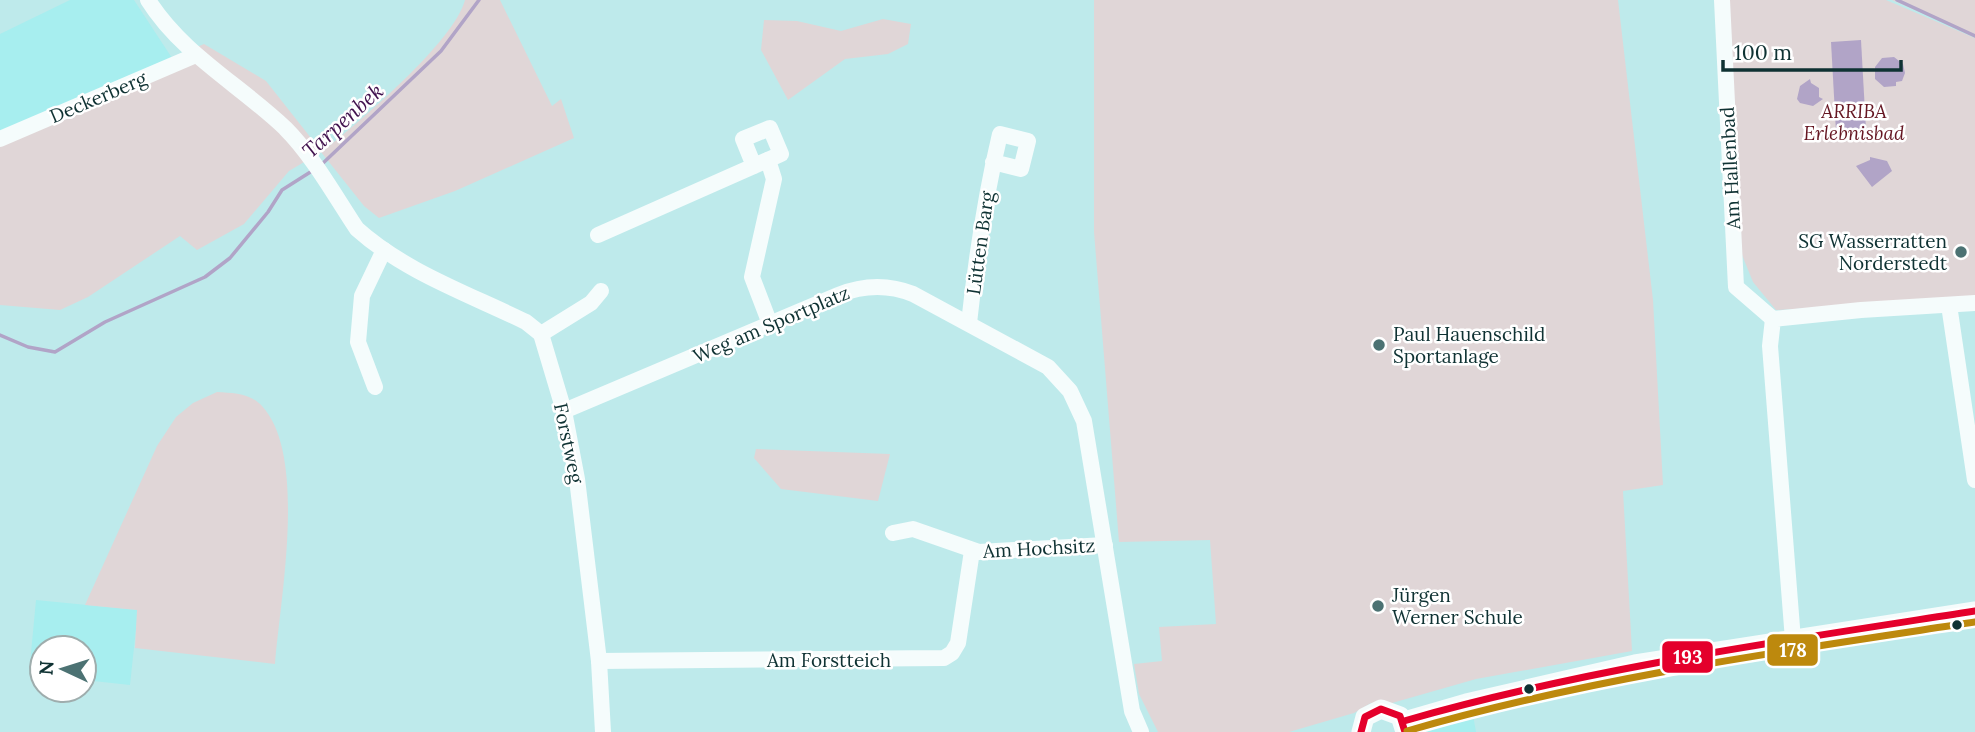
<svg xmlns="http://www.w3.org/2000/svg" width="1975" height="732" font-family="Lora,serif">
<rect width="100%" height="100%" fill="#beeaeb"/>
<g fill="#a7eeef">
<polygon points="70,0 134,0 172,58 0,133 0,34"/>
<polygon points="36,600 138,610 130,685 84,680 84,648 42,648 42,676 29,674"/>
<polygon points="1473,715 1476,732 1421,732 1430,727"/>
</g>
<g fill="#e0d6d7">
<path d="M465,0H500L552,106L561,99L574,138L455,191L379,218L364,206L321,152L289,171L244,224L197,250L180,236L88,297L60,310L0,305V133L204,44L266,81L322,152C358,123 454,42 465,0Z"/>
<polygon points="1094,0 1618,0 1653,300 1663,485 1623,491 1632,651 1476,679 1392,703 1371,703 1354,713 1289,732 1158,732 1139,694 1134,664 1162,661 1159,627 1216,624 1210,540 1119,542 1094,232"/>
<polygon points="1726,0 1886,0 1975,38 1975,298 1776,310 1753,282 1740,250"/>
<polygon points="1892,0 1975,0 1975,36"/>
<polygon points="883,19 911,24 908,44 888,54 845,59 788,100 761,50 764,20 797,21 841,31"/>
<path d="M217,392C233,393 250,393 262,406C308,456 280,599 275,664L135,648L137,610L85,605L157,446L176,417L193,403Z"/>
<polygon points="756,449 890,454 878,501 781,489 754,458"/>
</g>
<g fill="#b1a4c7">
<polygon points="1861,40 1866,130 1836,132 1831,42"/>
<polygon points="1894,57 1903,64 1905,73 1902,81 1896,82 1896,86 1884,87 1875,79 1875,67 1882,58"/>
<polygon points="1810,79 1811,83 1819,88 1819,97 1823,99 1813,106 1800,103 1797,99 1800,86"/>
<polygon points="1870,157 1887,161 1892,171 1872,187 1856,166 1870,160"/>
</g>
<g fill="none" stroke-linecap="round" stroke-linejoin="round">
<g stroke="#b1a4c7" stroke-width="3.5">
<polyline points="1897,0 1975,36"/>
<polyline points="321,165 441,51 479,0"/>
<polyline points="0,335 28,347 55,352 105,322 205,277 230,258 268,212 282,190 312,171"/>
</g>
<g stroke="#f5fcfc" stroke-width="16">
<path d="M148,0C182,54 240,85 285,128C313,156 335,196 357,229C405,272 469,294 526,322L541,334L564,411L577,479L599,661L603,732"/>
<polyline points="1722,0 1736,287 1773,319"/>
<polyline points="0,139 196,55"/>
<polyline points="768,160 774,179 752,277 770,324"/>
<polyline points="598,235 781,154 770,128 743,139 754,166"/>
<polyline points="1949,305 1975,480"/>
<path d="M969,323C976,259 985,197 1000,134L1028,141L1021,169L993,162"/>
<polyline points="541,334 591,303 601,291"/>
<polyline points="375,387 358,342 362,296 384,250"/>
<path d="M564,411L838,295C863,285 888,284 913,294L1048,367L1070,391L1084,421L1132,711L1141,732"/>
<polyline points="893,533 913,529 979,552 1105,545"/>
<polyline points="1793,640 1770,346 1773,319 1861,310 1975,303"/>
<polyline points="599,661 944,658 952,653 958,643 972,551"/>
</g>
<g stroke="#f5fcfc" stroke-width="19">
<polyline points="1404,721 1466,703 1635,664 1975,611"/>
<polyline points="1361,732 1365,717 1381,709 1400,716 1405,732"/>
</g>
<g stroke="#fff" stroke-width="12">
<g id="bus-1">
<path d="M1404,721C1592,667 1783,641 1975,611"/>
<polyline points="1361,732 1365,717 1381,709 1400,716 1405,732"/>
</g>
</g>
<g stroke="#fff" stroke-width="12">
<path id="bus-2" d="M1407,731C1593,677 1784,651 1975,622"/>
</g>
<use href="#bus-1" stroke="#e4002b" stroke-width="7"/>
<use href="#bus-2" stroke="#bd890d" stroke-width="7"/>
</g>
<g fill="#4c7273" stroke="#fff" stroke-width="2.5">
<circle cx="1961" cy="252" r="7"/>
<circle cx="1379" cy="345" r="7"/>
<circle cx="1378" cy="606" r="7"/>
</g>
<g fill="#0f3233" stroke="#fff" stroke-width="2.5">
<circle cx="1957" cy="625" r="6"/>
<circle cx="1529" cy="689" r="6"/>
</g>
<g text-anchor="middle" stroke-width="5" stroke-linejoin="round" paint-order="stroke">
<g font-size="19" fill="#0f3233" stroke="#fff">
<text transform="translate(98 97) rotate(-23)" y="7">Deckerberg</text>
<text transform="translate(1730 168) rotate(-93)" y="7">Am Hallenbad</text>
<text transform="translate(980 243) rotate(-82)" y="7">Lütten Barg</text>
<text transform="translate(771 324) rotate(-23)" y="7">Weg am Sportplatz</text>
<text transform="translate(569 443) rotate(78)" y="7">Forstweg</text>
<text transform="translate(1039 548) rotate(-3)" y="7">Am Hochsitz</text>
<text x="829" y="667">Am Forstteich</text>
</g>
<g font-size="19" font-style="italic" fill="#651622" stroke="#fff">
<text x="1854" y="118">ARRIBA<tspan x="1854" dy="22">Erlebnisbad</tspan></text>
</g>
<g font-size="19" fill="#0f3233" stroke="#fff" text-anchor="start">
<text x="1947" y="248" text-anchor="end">SG Wasserratten<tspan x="1947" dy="22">Norderstedt</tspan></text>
<text x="1393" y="341">Paul Hauenschild<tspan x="1393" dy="22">Sportanlage</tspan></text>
<text x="1392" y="602">Jürgen<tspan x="1392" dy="22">Werner Schule</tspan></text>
</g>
<g font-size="21" font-style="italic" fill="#42134f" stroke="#fff">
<text transform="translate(343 121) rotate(-42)" y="7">Tarpenbek</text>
</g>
</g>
<g stroke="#fff" stroke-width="2.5">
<rect x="1766" y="633" width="53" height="34" rx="7" fill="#bd890d"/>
<rect x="1661" y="640" width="53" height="34" rx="7" fill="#e4002b"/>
</g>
<g font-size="19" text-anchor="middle" font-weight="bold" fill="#fff">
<text x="1793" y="657">178</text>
<text x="1688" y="664">193</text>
</g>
<g transform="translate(63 669) rotate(274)"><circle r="33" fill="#ffffff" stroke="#9fadad" stroke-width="2"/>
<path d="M0-5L12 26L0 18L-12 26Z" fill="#4c7273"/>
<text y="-10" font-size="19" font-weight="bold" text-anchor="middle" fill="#0f3233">N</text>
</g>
<path d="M1723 60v10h178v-10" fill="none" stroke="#0f3233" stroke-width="3.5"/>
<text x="1734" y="60" font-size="21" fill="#0f3233" stroke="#ffffff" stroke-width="5" paint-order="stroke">100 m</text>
</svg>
